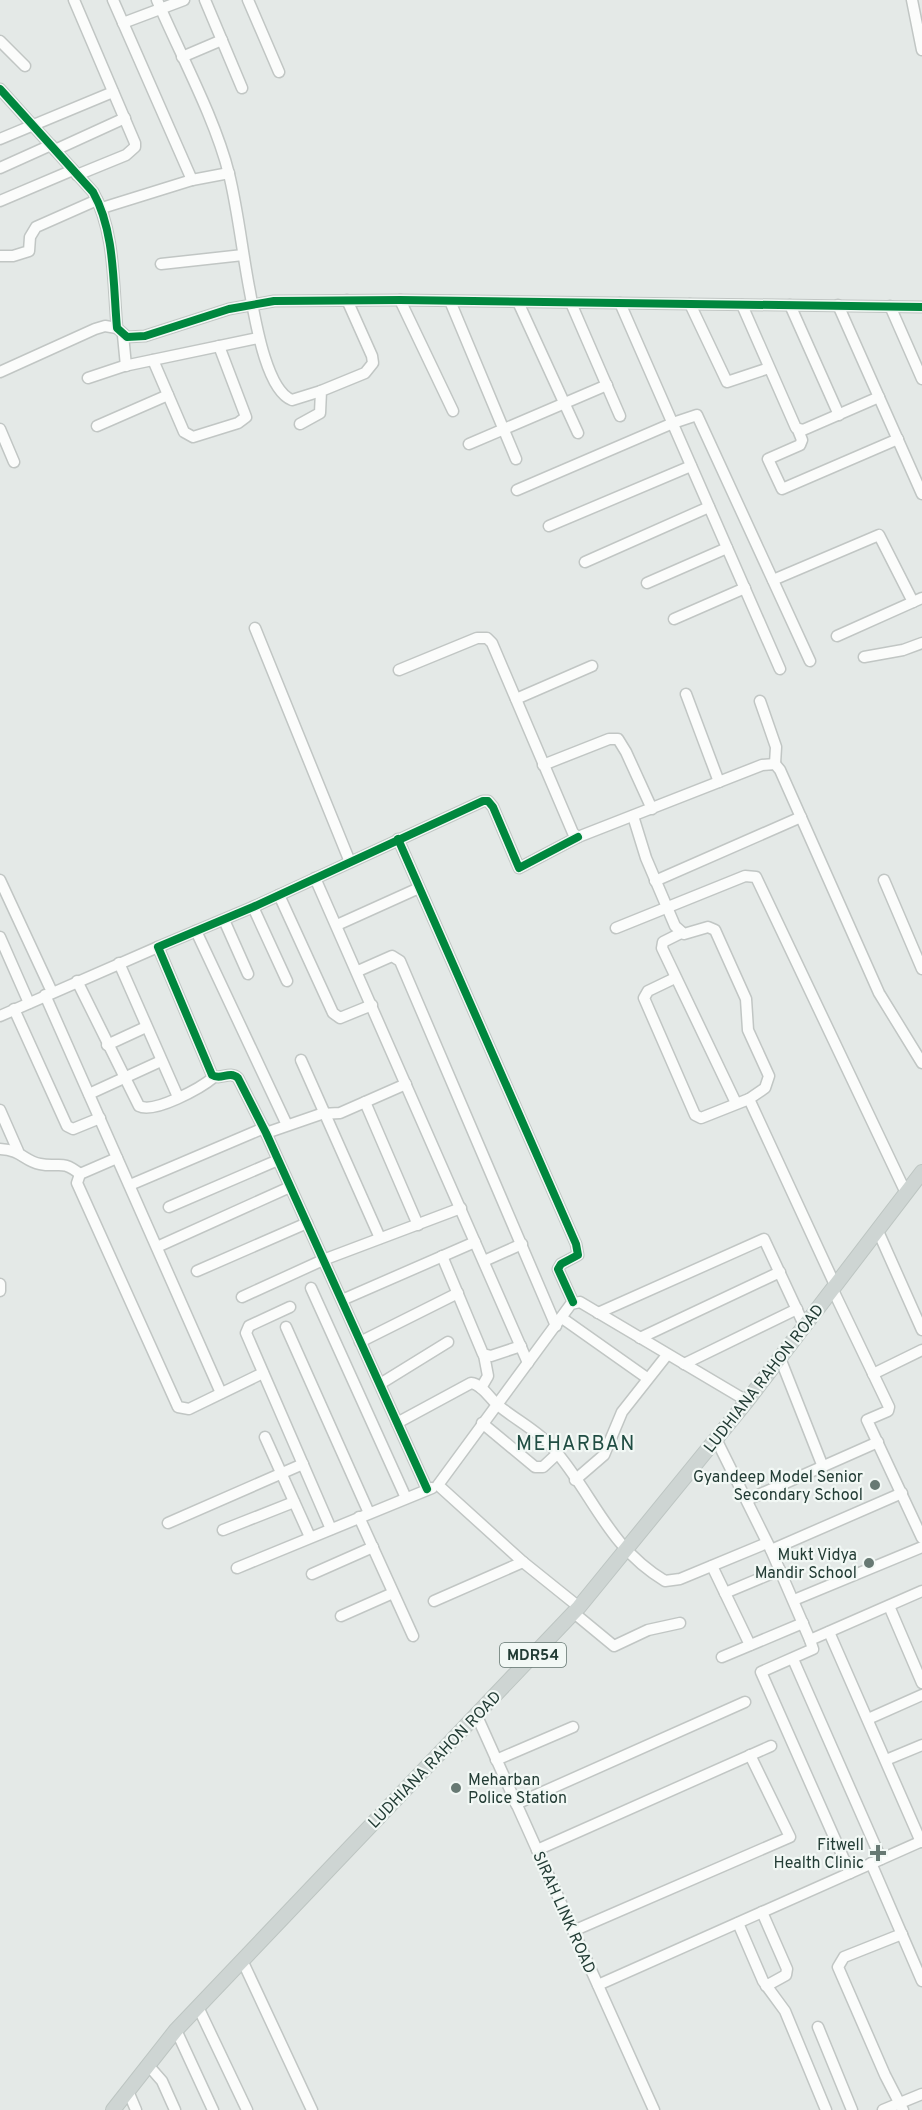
<svg xmlns="http://www.w3.org/2000/svg" width="922" height="2110" font-family="Overpass,sans-serif">
<rect width="100%" height="100%" fill="#e4e9e7"/>
<g fill="none" stroke-linecap="round" stroke-linejoin="round">
<g stroke="#c1c6c4" stroke-width="13">
<g id="minor">
<polyline points="74,0 135,143 135,147 126,155 77,175"/>
<polyline points="113,0 192,180"/>
<path d="M157,0C180,54 215,118 229,174C238,211 242,250 249,287C254,312 265,390 292,400L321,391"/>
<polyline points="205,0 242,88"/>
<polyline points="248,0 279,72"/>
<polyline points="912,0 922,50"/>
<polyline points="123,23 184,0"/>
<polyline points="0,41 25,66"/>
<polyline points="182,57 222,40"/>
<path d="M0,89L93,192C115,231 113,284 117,328L127,337L145,336L229,309L274,301L400,300L922,307"/>
<polyline points="0,139 113,92"/>
<polyline points="55,150 125,118"/>
<polyline points="0,168 51,145"/>
<polyline points="0,201 73,170"/>
<polyline points="102,208 192,180 229,173"/>
<polyline points="0,256 13,256 29,251 30,237 36,227 97,200"/>
<polyline points="161,264 243,255"/>
<polyline points="400,300 453,411"/>
<polyline points="450,301 516,459"/>
<polyline points="518,302 578,433"/>
<polyline points="571,303 620,416"/>
<polyline points="620,303 780,669"/>
<polyline points="690,304 727,382 769,368"/>
<polyline points="742,305 796,428 803,430 879,397"/>
<polyline points="790,305 839,415"/>
<polyline points="838,305 922,494"/>
<polyline points="890,306 922,379"/>
<polyline points="123,335 126,366"/>
<polyline points="153,360 184,432 193,437 238,423 246,417 219,346"/>
<polyline points="0,372 95,329 105,326 117,328"/>
<polyline points="88,378 124,366 258,338"/>
<polyline points="300,424 320,413 321,391 365,373 373,363 372,356 347,300"/>
<polyline points="97,426 168,395"/>
<polyline points="0,429 14,462"/>
<polyline points="798,430 802,440 800,445 768,459 782,489 898,439"/>
<polyline points="469,444 607,385"/>
<polyline points="517,490 673,423 697,415 810,661"/>
<polyline points="549,526 691,466"/>
<polyline points="585,562 709,507"/>
<polyline points="773,580 879,535 913,602"/>
<polyline points="647,583 727,548"/>
<polyline points="674,619 745,588"/>
<polyline points="255,628 350,862"/>
<polyline points="837,636 922,598"/>
<polyline points="864,657 903,650 922,643"/>
<polyline points="399,670 477,638 487,638 492,643 573,833 578,837 762,765 775,764 780,770 879,993 922,1063"/>
<polyline points="686,694 719,782"/>
<polyline points="516,699 592,666"/>
<polyline points="760,701 776,747 775,764"/>
<polyline points="543,765 609,739 618,739 626,752 652,809"/>
<polyline points="633,816 646,858 675,926 684,934 708,927 715,930 746,999 748,1030 769,1076 765,1088 749,1099"/>
<polyline points="398,839 576,1244 578,1255 561,1264 558,1269 573,1302"/>
<polyline points="315,878 528,1363"/>
<polyline points="0,880 52,992"/>
<polyline points="884,880 922,969"/>
<polyline points="655,881 801,817"/>
<polyline points="279,895 333,1013 340,1018 372,1005"/>
<polyline points="253,907 287,981"/>
<polyline points="224,920 248,974"/>
<polyline points="337,925 419,888"/>
<polyline points="616,928 745,876 756,877 906,1193"/>
<polyline points="196,931 287,1125"/>
<polyline points="681,933 663,942 662,948 736,1103"/>
<polyline points="0,937 29,1003"/>
<polyline points="119,963 178,1097"/>
<polyline points="358,971 392,956 400,961 556,1326"/>
<polyline points="675,978 648,991 644,998 695,1115 701,1118 749,1099 835,1285"/>
<path d="M77,981L139,1106C154,1114 201,1088 214,1077"/>
<polyline points="45,995 221,1393"/>
<polyline points="14,1009 67,1126 73,1129 100,1118"/>
<polyline points="0,1016 158,947"/>
<polyline points="107,1045 146,1027"/>
<polyline points="301,1060 380,1238"/>
<polyline points="89,1094 161,1061"/>
<polyline points="365,1102 418,1225"/>
<polyline points="0,1110 18,1151"/>
<polyline points="266,1133 321,1114 340,1113 406,1084"/>
<path d="M0,1149C22,1150 24,1161 40,1164C60,1168 61,1159 80,1174"/>
<polyline points="117,1158 80,1174 77,1183 178,1407 189,1409 263,1373"/>
<polyline points="130,1185 264,1128"/>
<polyline points="169,1207 278,1160"/>
<polyline points="877,1229 922,1330"/>
<polyline points="157,1247 290,1187"/>
<polyline points="442,1256 483,1354 491,1356 521,1346"/>
<polyline points="484,1261 522,1244"/>
<polyline points="197,1271 307,1223"/>
<polyline points="0,1284 0,1291"/>
<polyline points="311,1288 406,1498"/>
<polyline points="832,1288 889,1407 888,1411 867,1420 922,1538"/>
<polyline points="242,1297 323,1260 461,1208"/>
<polyline points="342,1300 475,1242"/>
<polyline points="290,1307 249,1326 246,1333 331,1529"/>
<polyline points="598,1313 764,1239 804,1325"/>
<polyline points="562,1318 647,1378"/>
<polyline points="286,1327 369,1513"/>
<polyline points="640,1338 780,1272"/>
<polyline points="360,1342 458,1293"/>
<polyline points="780,1358 823,1467"/>
<polyline points="684,1364 797,1309"/>
<polyline points="873,1374 922,1350"/>
<polyline points="380,1384 448,1342"/>
<polyline points="481,1388 488,1376 484,1355"/>
<path d="M397,1423L471,1383C482,1384 490,1399 499,1406C516,1420 538,1431 553,1448C594,1495 607,1546 665,1581L680,1579L767,1543"/>
<polyline points="482,1423 535,1467 543,1467 557,1454"/>
<polyline points="265,1437 310,1537"/>
<polyline points="716,1439 771,1550 810,1640 813,1649 761,1672 850,1873"/>
<polyline points="575,1480 604,1455 622,1412 667,1355"/>
<path d="M427,1489L266,1133L238,1078C229,1070 221,1081 212,1075L158,947L253,907L483,801H488L493,807L519,868L578,837"/>
<polyline points="747,1500 878,1442"/>
<polyline points="359,1517 413,1636"/>
<polyline points="168,1523 303,1464"/>
<polyline points="223,1530 294,1502"/>
<polyline points="771,1550 902,1493"/>
<polyline points="712,1566 750,1645"/>
<polyline points="237,1568 432,1488"/>
<polyline points="312,1574 373,1547"/>
<polyline points="725,1593 780,1570"/>
<polyline points="794,1600 922,1547"/>
<polyline points="434,1601 523,1562"/>
<polyline points="889,1606 922,1683"/>
<polyline points="579,1607 523,1562 438,1485 571,1304 580,1302 747,1401"/>
<polyline points="574,1613 614,1646 648,1630 680,1623"/>
<polyline points="341,1616 393,1593"/>
<polyline points="829,1632 921,1842"/>
<polyline points="810,1640 922,1591"/>
<polyline points="722,1657 803,1623"/>
<polyline points="793,1659 881,1859"/>
<polyline points="476,1714 654,2110"/>
<polyline points="868,1719 922,1695"/>
<polyline points="496,1760 573,1727"/>
<polyline points="886,1760 922,1745"/>
<polyline points="516,1804 745,1702"/>
<polyline points="537,1850 771,1746"/>
<polyline points="871,1863 922,1981"/>
<polyline points="762,1912 787,1969 786,1975 766,1986"/>
<polyline points="738,1923 763,1981 785,2011 826,2110"/>
<polyline points="573,1931 790,1837 750,1755"/>
<polyline points="902,1934 844,1957 838,1967 885,2075 903,2110"/>
<polyline points="242,1960 312,2110"/>
<polyline points="598,1985 922,1841"/>
<polyline points="198,2007 247,2110"/>
<polyline points="818,2027 852,2110"/>
<polyline points="176,2030 213,2110"/>
<polyline points="148,2065 162,2081 175,2110"/>
<polyline points="128,2091 136,2110"/>
<polyline points="883,2110 922,2094"/>
</g>
</g>
<g stroke="#bdc5c2" stroke-width="16">
<polyline id="major" points="113,2110 176,2030 579,1607 747,1401 922,1172"/>
</g>
<use href="#minor" stroke="#fbfcfb" stroke-width="10"/>
<use href="#major" stroke="#ced5d3" stroke-width="14"/>
<g stroke="#f2f8f5" stroke-width="11">
<g id="cycleway">
<path d="M0,89L93,192C115,231 113,284 117,328L127,337L145,336L229,309L274,301L400,300L922,307"/>
<polyline points="398,839 576,1244 578,1255 561,1264 558,1269 573,1302"/>
<path d="M427,1489L266,1133L238,1078C229,1070 221,1081 212,1075L158,947L253,907L483,801H488L493,807L519,868L578,837"/>
</g>
</g>
<use href="#cycleway" stroke="#00873e" stroke-width="8"/>
</g>
<g fill="#677973" stroke="#f2f8f5" stroke-width="2">
<circle cx="875" cy="1485" r="6"/>
<circle cx="869" cy="1563" r="6"/>
<circle cx="456" cy="1788" r="6"/>
<path d="M875 1844h6v6h6v6h-6v6h-6v-6h-6v-6h6z"/>
</g>
<g text-anchor="middle" stroke-width="4.5" stroke-linejoin="round" paint-order="stroke">
<rect fill="#f2f8f5" stroke="#61746f" stroke-width="1.5" x="500" y="1643" width="66" height="24" rx="4.5"/>
<g font-size="15" font-weight="bold" fill="#233c35">
<text x="533" y="1660">MDR54</text>
</g>
<g font-size="16" fill="#233c35" stroke="#f2f8f5">
<text transform="translate(763 1378) rotate(-52)" y="6">LUDHIANA RAHON ROAD</text>
<text transform="translate(434 1759) rotate(-46)" y="6">LUDHIANA RAHON ROAD</text>
<text transform="translate(565 1912) rotate(66)" y="6">SIRAH LINK ROAD</text>
</g>
<g font-size="16" fill="#233c35" stroke="#f2f8f5" text-anchor="end">
<text x="863" y="1482">Gyandeep Model Senior<tspan x="863" dy="18">Secondary School</tspan></text>
<text x="857" y="1560">Mukt Vidya<tspan x="857" dy="18">Mandir School</tspan></text>
<text x="468" y="1785" text-anchor="start">Meharban<tspan x="468" dy="18">Police Station</tspan></text>
<text x="864" y="1850">Fitwell<tspan x="864" dy="18">Health Clinic</tspan></text>
</g>
<g font-size="20" letter-spacing="1.5" fill="#204d43" stroke="#f2f8f5">
<text x="576" y="1450">MEHARBAN</text>
</g>
</g>
</svg>
